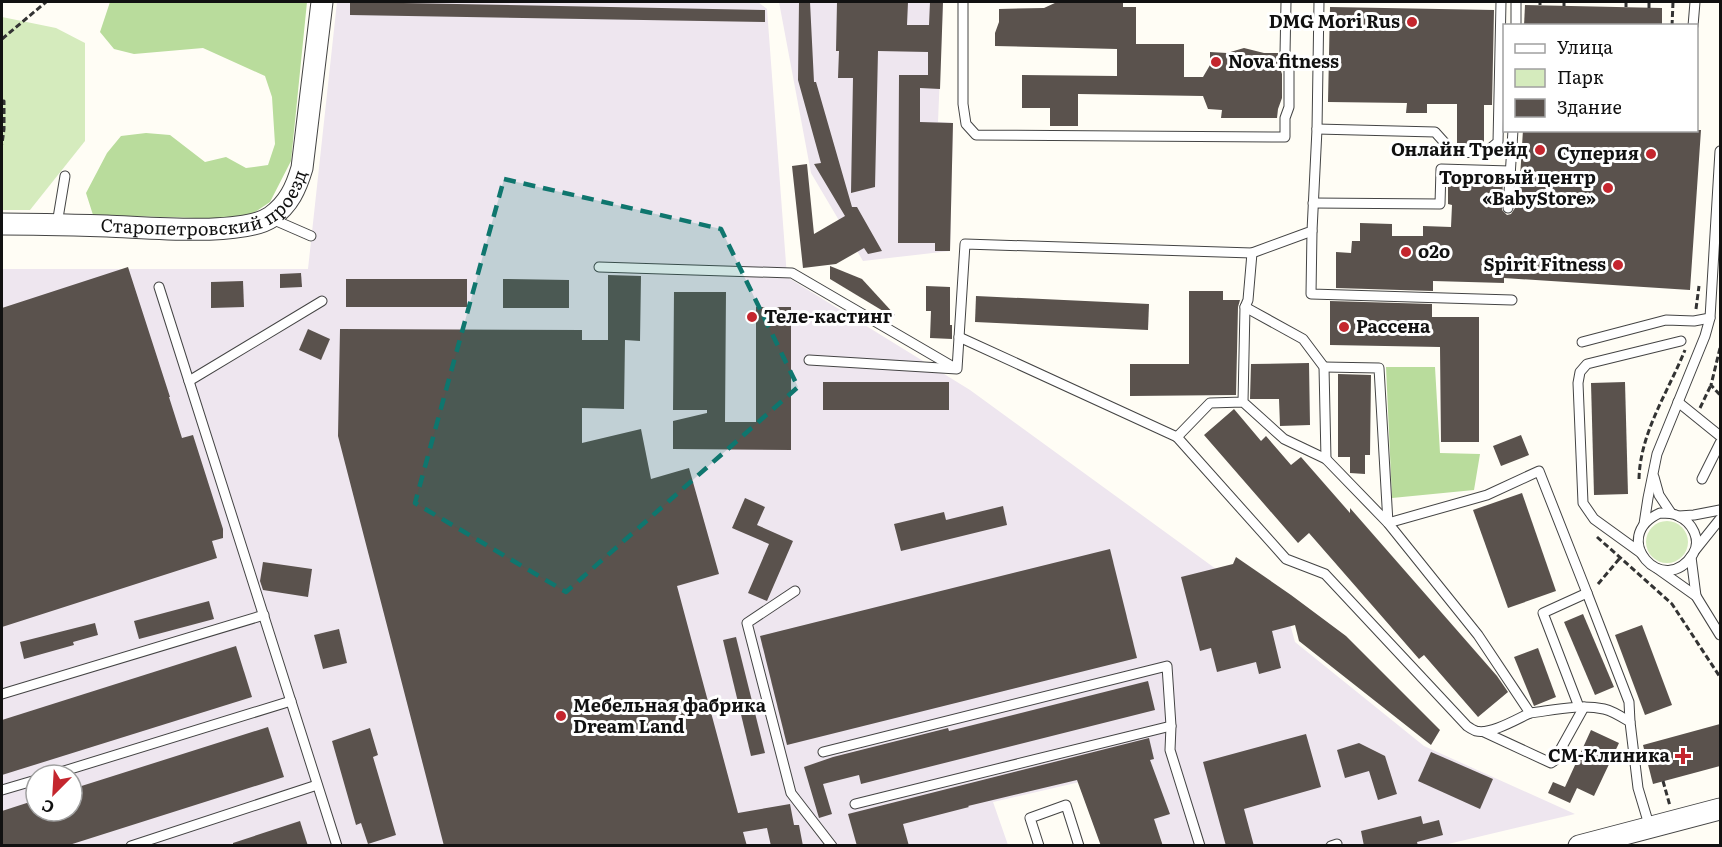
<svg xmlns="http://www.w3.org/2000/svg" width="1722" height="847" font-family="Literata,serif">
<rect width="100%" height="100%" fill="#fffdf5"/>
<g fill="#eee6ef" fill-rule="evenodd">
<path d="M337,2H758L767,9L787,277L970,390L1227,577L1287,613L1295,642L1424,746L1575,814L1444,845H1163L1136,769L993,802L1008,845H2V269H308ZM36,775H72V811H36Z"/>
<polygon points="779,2 943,2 938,122 953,123 950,251 863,261 811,173"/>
</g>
<g fill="#d5ebbd">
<polygon points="2,17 56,28 85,43 85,141 30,210 2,210"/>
<circle cx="1667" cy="542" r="21"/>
</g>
<g fill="#b9dc9c">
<polygon points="110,2 307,2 291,161 270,202 252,214 230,219 93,215 86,193 107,153 121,136 146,133 170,135 205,162 226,157 246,168 268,165 275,144 272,97 265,76 203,48 134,54 114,49 100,32"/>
<polygon points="1386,367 1435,367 1440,453 1480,454 1474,490 1392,498"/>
</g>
<g fill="#5a524d">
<polygon points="350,2 765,10 765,22 350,15"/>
<polygon points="799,2 810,2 814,82 816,82 852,207 857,207 882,251 868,254 864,248 836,264 803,268 792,166 807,164 814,234 845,216 814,164 821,163 798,80"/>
<polygon points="837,2 908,2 907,25 929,25 930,2 943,2 940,89 920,88 920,122 953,123 950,251 935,251 935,243 898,243 899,75 928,75 928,52 878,51 875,187 851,193 853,78 838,78 839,51 836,51"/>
<polygon points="1057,2 1123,2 1123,7 1136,7 1136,44 1184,44 1184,77 1203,77 1210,65 1210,52 1227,53 1244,48 1264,53 1278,53 1279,65 1282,74 1282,98 1278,109 1277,118 1221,118 1222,110 1208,109 1203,96 1078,94 1078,126 1050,126 1050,108 1022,108 1022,75 1117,76 1117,49 995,46 995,33 999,22 999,9 1044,8"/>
<polygon points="1525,5 1662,8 1662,26 1524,26"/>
<polygon points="1330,7 1494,10 1492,105 1484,105 1484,145 1457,145 1457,104 1427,104 1427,113 1406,113 1407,103 1328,102"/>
<polygon points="1523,130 1701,130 1690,290 1504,278 1504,283 1433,281 1433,291 1336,288 1336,252 1351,253 1352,241 1360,241 1360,223 1392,224 1392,236 1423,236 1423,226 1451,227 1452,205 1448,204 1448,176 1503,178 1502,210 1507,215 1511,214 1515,208 1517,177 1520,178"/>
<polygon points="830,266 862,279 895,315 893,317 830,279"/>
<polygon points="128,267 170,397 169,397 182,438 193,435 223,529 223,538 212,541 217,558 2,627 2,308"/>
<polygon points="301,273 302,287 280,288 280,274"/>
<polygon points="608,275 641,276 640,341 625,340 624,409 582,408 582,443 641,429 651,479 689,468 719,574 677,586 738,813 790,804 794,825 799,825 803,846 771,846 767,828 743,832 747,846 444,846 338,436 340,329 582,330 582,340 608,340"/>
<rect x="346" y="279" width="121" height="28"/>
<polygon points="503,279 569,280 569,308 503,308"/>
<polygon points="243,281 244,307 211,308 211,282"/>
<polygon points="926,286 950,287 950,325 952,325 952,339 930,338 931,311 926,311"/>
<polygon points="1189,291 1223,291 1223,300 1240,300 1238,307 1236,395 1130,396 1130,364 1189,364"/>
<polygon points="674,292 726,292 725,422 756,422 756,307 791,307 791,450 673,449 673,421 707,413 707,410 673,410"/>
<polygon points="976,296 1149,304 1148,330 975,322"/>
<polygon points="1330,301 1432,304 1432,317 1479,317 1479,442 1441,442 1440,347 1330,345"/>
<polygon points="308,329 330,339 321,360 299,350"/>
<polygon points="1309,363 1310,425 1280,426 1279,399 1250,399 1251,364"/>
<polygon points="1338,374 1371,375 1370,455 1365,455 1365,474 1350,473 1350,457 1338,457"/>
<rect x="823" y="382" width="126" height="28"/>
<polygon points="1625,382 1628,494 1594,495 1591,383"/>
<polygon points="1234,409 1261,441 1266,436 1291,465 1301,457 1350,513 1350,508 1497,676 1508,692 1478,717 1424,655 1419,659 1309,533 1298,543 1204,435"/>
<polygon points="1521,435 1529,455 1501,466 1493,446"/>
<polygon points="1522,493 1556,591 1508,608 1473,510"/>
<polygon points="745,498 765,507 757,525 793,541 767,601 748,593 769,544 732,528"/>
<polygon points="1003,506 1007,525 901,551 894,524 944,512 946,520"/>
<polygon points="1110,549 1137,658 787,745 760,636"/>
<polygon points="1236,557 1291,595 1346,636 1440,730 1431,745 1299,641 1295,625 1272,631 1281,668 1259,674 1256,662 1217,672 1211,648 1200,651 1181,577 1233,564"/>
<polygon points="263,562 312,569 308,597 263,590 260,581"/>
<polygon points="209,601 214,619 139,639 134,621"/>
<polygon points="1583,614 1614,687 1595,695 1564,622"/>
<polygon points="95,623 98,635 73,642 74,645 24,659 20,642"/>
<polygon points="1642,625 1672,705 1645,715 1615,635"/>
<polygon points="339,629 347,663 323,669 314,635"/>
<polygon points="736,637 765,753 751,756 723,640"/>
<polygon points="236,646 252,697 2,775 2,720"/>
<polygon points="1538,648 1556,697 1534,706 1514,657"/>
<polygon points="1148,681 1155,710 861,784 859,775 823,784 832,814 819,818 804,767 833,757 948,728 949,731"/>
<polygon points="1720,724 1720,766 1653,784 1643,745"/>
<polygon points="268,727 284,777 66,846 2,846 2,811 36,800 36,811 72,811 72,789"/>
<polygon points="370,728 378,755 373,757 396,835 368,844 361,823 356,825 332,741"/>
<polygon points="1591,730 1619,743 1594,796 1577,788 1570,803 1548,793 1553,782 1565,787"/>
<polygon points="1306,734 1321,787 1244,809 1254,846 1226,846 1203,762"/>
<polygon points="1149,738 1154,759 1150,760 1170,814 1154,819 1163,846 1101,846 1077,780 968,806 969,807 903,824 909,846 857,846 848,814"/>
<polygon points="1359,743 1385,756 1397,794 1378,800 1369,771 1345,778 1337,750"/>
<polygon points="1431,752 1493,779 1480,809 1418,781"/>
<polygon points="1421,816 1423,824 1439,820 1443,835 1417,842 1418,846 1364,846 1361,831"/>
<polygon points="300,821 308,846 233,846 233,843"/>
</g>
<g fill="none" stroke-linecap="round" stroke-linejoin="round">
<g stroke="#444" stroke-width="11">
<g id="service">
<polyline points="963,2 963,104 966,124 976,135 1285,137 1285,118 1289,107 1289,63 1285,54 1286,2"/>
<polyline points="1516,26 1516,2"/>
<polyline points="1693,26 1695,2"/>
<polyline points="1317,129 1435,132 1453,152 1485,153 1498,142 1501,2"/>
<polyline points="1313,203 1440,204 1441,169 1510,171"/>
<polyline points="1508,208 1513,130"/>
<polyline points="272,219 311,236"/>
<polyline points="57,224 65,176"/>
<polyline points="1312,231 1311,294 1512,300"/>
<polyline points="599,267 792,273 955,368"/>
<polyline points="159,287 337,846"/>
<polyline points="1245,307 1303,339 1324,367 1326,459"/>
<polyline points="959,337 1177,437"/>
<polyline points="1582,342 1666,320 1694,321 1710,318"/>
<polyline points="809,360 957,369 965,244 1252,253 1312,231 1317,129 1319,2"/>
<polyline points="1324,367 1379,368 1388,523 1487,495 1539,471 1587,593"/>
<polyline points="189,381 322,301"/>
<path d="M1243,402L1210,403L1177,437L1286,559L1325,574L1467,726C1470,728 1473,730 1476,731C1490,735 1517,719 1530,713L1478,635L1388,523L1326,459L1284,439L1243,402L1245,307L1248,300L1252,253"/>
<polyline points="1678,402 1720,436"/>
<polyline points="1654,477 1659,495 1671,513"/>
<polyline points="1702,479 1720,443"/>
<path d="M1660,513C1667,513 1673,513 1678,516C1692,522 1702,540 1693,554C1664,600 1607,537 1660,513Z"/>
<polyline points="1679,516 1694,515 1720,510"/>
<polyline points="1644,524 1648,498 1657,454 1705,336 1710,318 1720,151"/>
<polyline points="1696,549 1720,519"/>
<polyline points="1641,553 1594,519 1583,503 1578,383 1580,372 1587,364 1681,341"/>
<polyline points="1691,557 1696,596"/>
<polyline points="1658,569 1696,596 1720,635"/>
<polyline points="795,591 747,623 791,793 832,846"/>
<polyline points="2,694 264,615"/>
<polyline points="1579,707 1543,613 1587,593 1629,702 1630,722"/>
<path d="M1530,713C1554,710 1580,704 1604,709C1613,711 1622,717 1630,722L1638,788L1650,828"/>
<polyline points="1484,732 1551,763 1554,761 1584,707"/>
<polyline points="823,752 1167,666 1171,726 1170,750 1200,846"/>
<polyline points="51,775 291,701"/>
<polyline points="2,790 36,780"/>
<polyline points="855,804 1171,726"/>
<polyline points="131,846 317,785"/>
<polyline points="1039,846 1030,818 1066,805 1079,846"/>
<polyline points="1331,846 1337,844"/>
</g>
</g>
<g stroke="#444" stroke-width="23">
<g id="tertiary">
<path id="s1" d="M2,224C37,224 72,225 107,226C144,227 242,237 271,217C289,204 296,188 302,168L322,2"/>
<polyline points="1579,846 1720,809"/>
</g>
</g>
<g stroke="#333" stroke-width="3" stroke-dasharray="6 3" stroke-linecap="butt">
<polyline points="1540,5 1540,2"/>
<polyline points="1564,6 1564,2"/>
<polyline points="1626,7 1626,2"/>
<polyline points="1649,8 1649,2"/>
<polyline points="1672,26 1673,2"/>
<polyline points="2,39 46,2"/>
<polyline points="2,101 4,101 4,129 2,144"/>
<polyline points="1696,309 1699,286"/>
<polyline points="1720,348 1711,385 1720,395"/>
<polyline points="1700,408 1711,385"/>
<path d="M1639,479C1640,433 1668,392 1685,350"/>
<polyline points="1597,537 1672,604 1720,677"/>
<polyline points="1598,584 1620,558"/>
<polyline points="1663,781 1670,806"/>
</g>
<use href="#service" stroke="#fff" stroke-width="9"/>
<use href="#tertiary" stroke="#fff" stroke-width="21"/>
</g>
<path fill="#0f766e" fill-opacity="0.2" stroke="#0f766e" stroke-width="4.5" stroke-dasharray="12 8" stroke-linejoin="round" d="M504,179L721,229L798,387L566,592L415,503Z"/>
<g fill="#c4262e" stroke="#fff" stroke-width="2">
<circle cx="1412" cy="22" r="6"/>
<circle cx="1216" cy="62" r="6"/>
<circle cx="1540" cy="150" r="6"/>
<circle cx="1651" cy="154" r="6"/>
<circle cx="1608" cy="188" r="6"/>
<circle cx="1406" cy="252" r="6"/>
<circle cx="1618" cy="265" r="6"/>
<circle cx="752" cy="317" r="6"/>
<circle cx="1344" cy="327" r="6"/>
<circle cx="561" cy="716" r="6"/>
<path d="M1680 747h6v6h6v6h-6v6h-6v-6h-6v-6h6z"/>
</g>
<g text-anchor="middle" stroke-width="6" stroke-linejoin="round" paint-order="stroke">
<g font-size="18" font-weight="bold" fill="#111" stroke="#fff" text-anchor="end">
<text x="1400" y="28">DMG Mori Rus</text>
<text x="1228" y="68" text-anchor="start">Nova fitness</text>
<text x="1528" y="156">Онлайн Трейд</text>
<text x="1639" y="160">Суперия</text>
<text x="1596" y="184">Торговый центр<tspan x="1596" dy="21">«BabyStore»</tspan></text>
<text x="1418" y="258" text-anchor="start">o2o</text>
<text x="1606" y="271">Spirit Fitness</text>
<text x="764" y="323" text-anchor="start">Теле-кастинг</text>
<text x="1356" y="333" text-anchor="start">Рассена</text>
<text x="573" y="712" text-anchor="start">Мебельная фабрика<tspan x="573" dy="21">Dream Land</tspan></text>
<text x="1670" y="762">СМ-Клиника</text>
</g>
<g font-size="18" fill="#111" stroke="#fff">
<text dy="6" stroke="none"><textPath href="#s1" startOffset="213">Старопетровский проезд</textPath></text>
</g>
</g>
<rect width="1722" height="847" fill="none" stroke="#111111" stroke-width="6"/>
<rect x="1503" y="24" width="195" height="108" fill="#ffffff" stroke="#a0a0a0" stroke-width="1.5"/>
<rect x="1515" y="44" width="30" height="9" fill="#ffffff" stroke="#a0a0a0" stroke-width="1.5"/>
<text x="1557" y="54" font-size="18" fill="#111111">Улица</text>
<rect x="1515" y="69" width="30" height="18" fill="#d5ebbd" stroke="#a0a0a0" stroke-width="1.5"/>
<text x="1557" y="84" font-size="18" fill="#111111">Парк</text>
<rect x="1515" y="99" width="30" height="18" fill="#5a524d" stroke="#a0a0a0" stroke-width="1.5"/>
<text x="1557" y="114" font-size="18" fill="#111111">Здание</text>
<g transform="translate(54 793) rotate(204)"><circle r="28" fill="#ffffff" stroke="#a0a0a0" stroke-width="1.5"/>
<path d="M0-4.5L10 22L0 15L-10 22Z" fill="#c4262e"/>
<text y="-9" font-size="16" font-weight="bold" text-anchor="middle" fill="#111111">С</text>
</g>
</svg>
